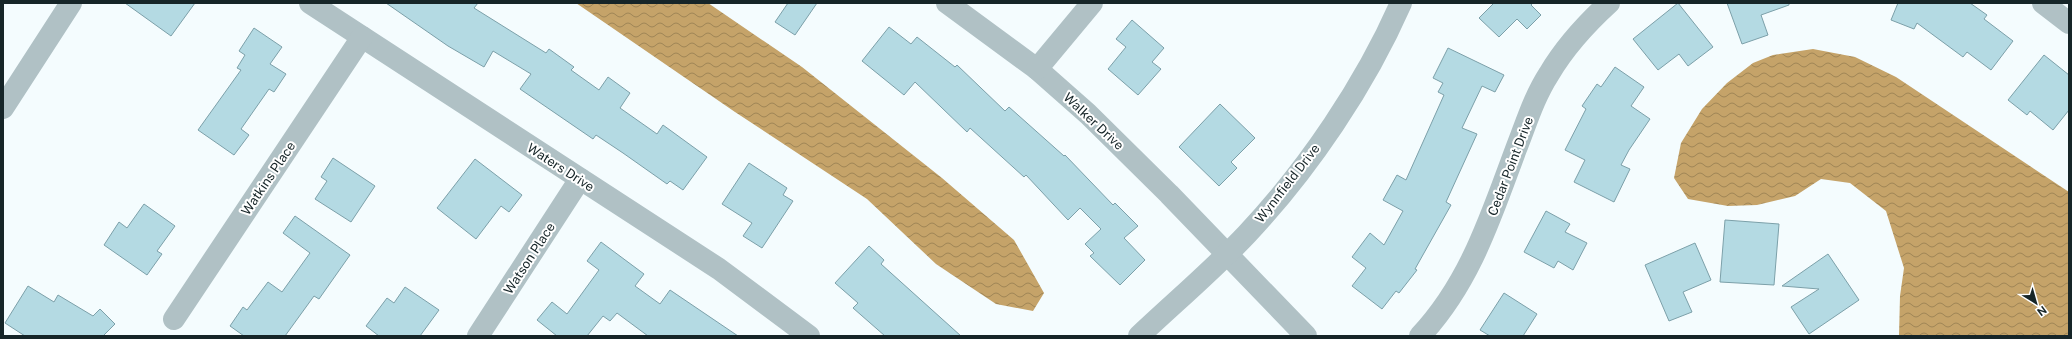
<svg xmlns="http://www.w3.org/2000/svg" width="2072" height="339" font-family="'Public Sans',sans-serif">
<defs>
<pattern id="water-waves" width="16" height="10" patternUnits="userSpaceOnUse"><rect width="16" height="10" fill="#c5a369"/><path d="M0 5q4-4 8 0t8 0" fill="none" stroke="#9f8556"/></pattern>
</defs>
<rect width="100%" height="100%" fill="#f4fcfe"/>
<g fill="url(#water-waves)">
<polygon points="576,3 708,3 802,67 942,178 1014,240 1044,293 1033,311 996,304 936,264 867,199 735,112"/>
<polygon points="1813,49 1855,57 1896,77 2069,192 2069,336 1899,336 1900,296 1904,268 1886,211 1850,183 1821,179 1795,196 1757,205 1728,206 1688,199 1674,178 1681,143 1702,109 1727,83 1753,63 1773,55"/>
</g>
<g fill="#b4dae3" stroke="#7ca0a9">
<polygon points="125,3 195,3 171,36"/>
<polygon points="386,3 478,3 474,8 546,53 549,49 574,67 571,70 599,90 608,77 630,93 620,108 657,134 663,125 707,157 683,190 670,181 667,184 623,153 596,135 593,139 520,89 531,74 493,51 484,67 448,46"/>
<polygon points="788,3 817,3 795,35 775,22"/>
<polygon points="1494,3 1533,3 1531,5 1541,15 1527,29 1517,19 1499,37 1479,18"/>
<polygon points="1678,3 1713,47 1688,66 1679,54 1658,70 1633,39"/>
<polygon points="1727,3 1789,3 1789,5 1761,15 1768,35 1742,44"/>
<polygon points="1898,3 1970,3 1987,15 1984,19 2013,41 1991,70 1967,52 1963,57 1917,23 1914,29 1891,20"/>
<polygon points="1132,20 1164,48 1152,62 1161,69 1138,95 1108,69 1126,47 1116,39"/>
<polygon points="889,27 911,44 917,37 955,67 957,65 1005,111 1009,107 1064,156 1065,155 1113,205 1115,203 1138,226 1124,238 1145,260 1120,285 1090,256 1094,253 1085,244 1101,229 1080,208 1068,220 1026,175 1024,177 970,128 967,132 915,82 904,95 862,61"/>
<polygon points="254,28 282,47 270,64 286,74 274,92 269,89 241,129 249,135 234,155 198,130 241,70 237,68 245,55 239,51"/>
<polygon points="1448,48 1504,75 1495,92 1482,86 1462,128 1477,134 1446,202 1451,205 1415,269 1417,270 1399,293 1396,291 1382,309 1352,286 1366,268 1352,257 1370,233 1384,245 1403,211 1383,200 1397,175 1406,180 1444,95 1438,92 1443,83 1433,78"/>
<polygon points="2044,55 2069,75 2069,110 2053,130 2030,111 2027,115 2008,100"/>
<polygon points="1615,67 1644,87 1631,106 1650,119 1629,150 1621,165 1630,169 1614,202 1574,182 1585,160 1565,150 1586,109 1582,106 1597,84 1601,87"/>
<polygon points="1220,104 1255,138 1231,162 1237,168 1219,186 1179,147"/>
<polygon points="333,158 375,186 351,222 315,199 327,181 321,177"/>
<polygon points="475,159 522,195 509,212 501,206 476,239 437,208"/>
<polygon points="749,163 787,188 783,195 793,201 762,248 743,236 752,223 722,204"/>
<polygon points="144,204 175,226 157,251 162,254 147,275 104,245 119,222 127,228"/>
<polygon points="1546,211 1570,224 1565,232 1587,243 1573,270 1558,261 1554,268 1524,252"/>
<polygon points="295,216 350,255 319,299 314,296 285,336 244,336 230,326 243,307 247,310 268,282 282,292 310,253 283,233"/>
<polygon points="1725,220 1779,224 1774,285 1720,282"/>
<polygon points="601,242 644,274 635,286 660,304 670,290 738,336 648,336 617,313 610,321 603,316 587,336 557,336 537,320 552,302 567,314 599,270 587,261"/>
<polygon points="1695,243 1711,280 1683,292 1692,312 1669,321 1645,265"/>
<polygon points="869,246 884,260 881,264 961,336 885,336 853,308 858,303 835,283"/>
<polygon points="1828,254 1859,300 1809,334 1791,307 1819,289 1782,286"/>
<polygon points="28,286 54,302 58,295 93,316 100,309 115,324 103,336 25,336 5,323"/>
<polygon points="405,287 439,310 420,336 379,336 366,326 387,298 394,303"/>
<polygon points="1504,293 1537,314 1523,336 1490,336 1480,330"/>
</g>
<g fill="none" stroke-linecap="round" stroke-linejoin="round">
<g stroke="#b0c1c5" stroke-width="22">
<polyline points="310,3 719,269 809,336"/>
<polyline points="947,3 1037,69 1088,114 1169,194 1306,336"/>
<polyline points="2043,3 2069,23"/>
<polyline points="1037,69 1092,3"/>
<polyline points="3,108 71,3"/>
<polyline points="174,319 362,37"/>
<polyline points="478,336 580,179"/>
<path d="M1139,336C1175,302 1213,270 1247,234C1308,169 1365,85 1401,3"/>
<path d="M1420,336C1470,283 1491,216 1516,149C1526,124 1534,97 1549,74C1565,47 1586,24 1609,3"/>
</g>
</g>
<g text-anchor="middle" stroke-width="4" stroke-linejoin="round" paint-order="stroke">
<g font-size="13" fill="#162528" stroke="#fff">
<text transform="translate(1094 121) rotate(43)" y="5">Walker Drive</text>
<text transform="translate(1510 166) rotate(-69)" y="5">Cedar Point Drive</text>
<text transform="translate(561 167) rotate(33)" y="5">Waters Drive</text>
<text transform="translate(268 178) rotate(-56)" y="5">Watkins Place</text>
<text transform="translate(1287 183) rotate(-52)" y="5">Wynnfield Drive</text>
<text transform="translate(529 258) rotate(-57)" y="5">Watson Place</text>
</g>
</g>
<rect width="2072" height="339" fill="none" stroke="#162528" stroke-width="8"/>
<g transform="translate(2036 303) rotate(143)" stroke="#ffffff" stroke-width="3" paint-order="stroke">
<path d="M0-3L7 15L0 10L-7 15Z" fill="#162528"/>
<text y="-6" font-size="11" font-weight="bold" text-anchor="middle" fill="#162528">N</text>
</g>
</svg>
